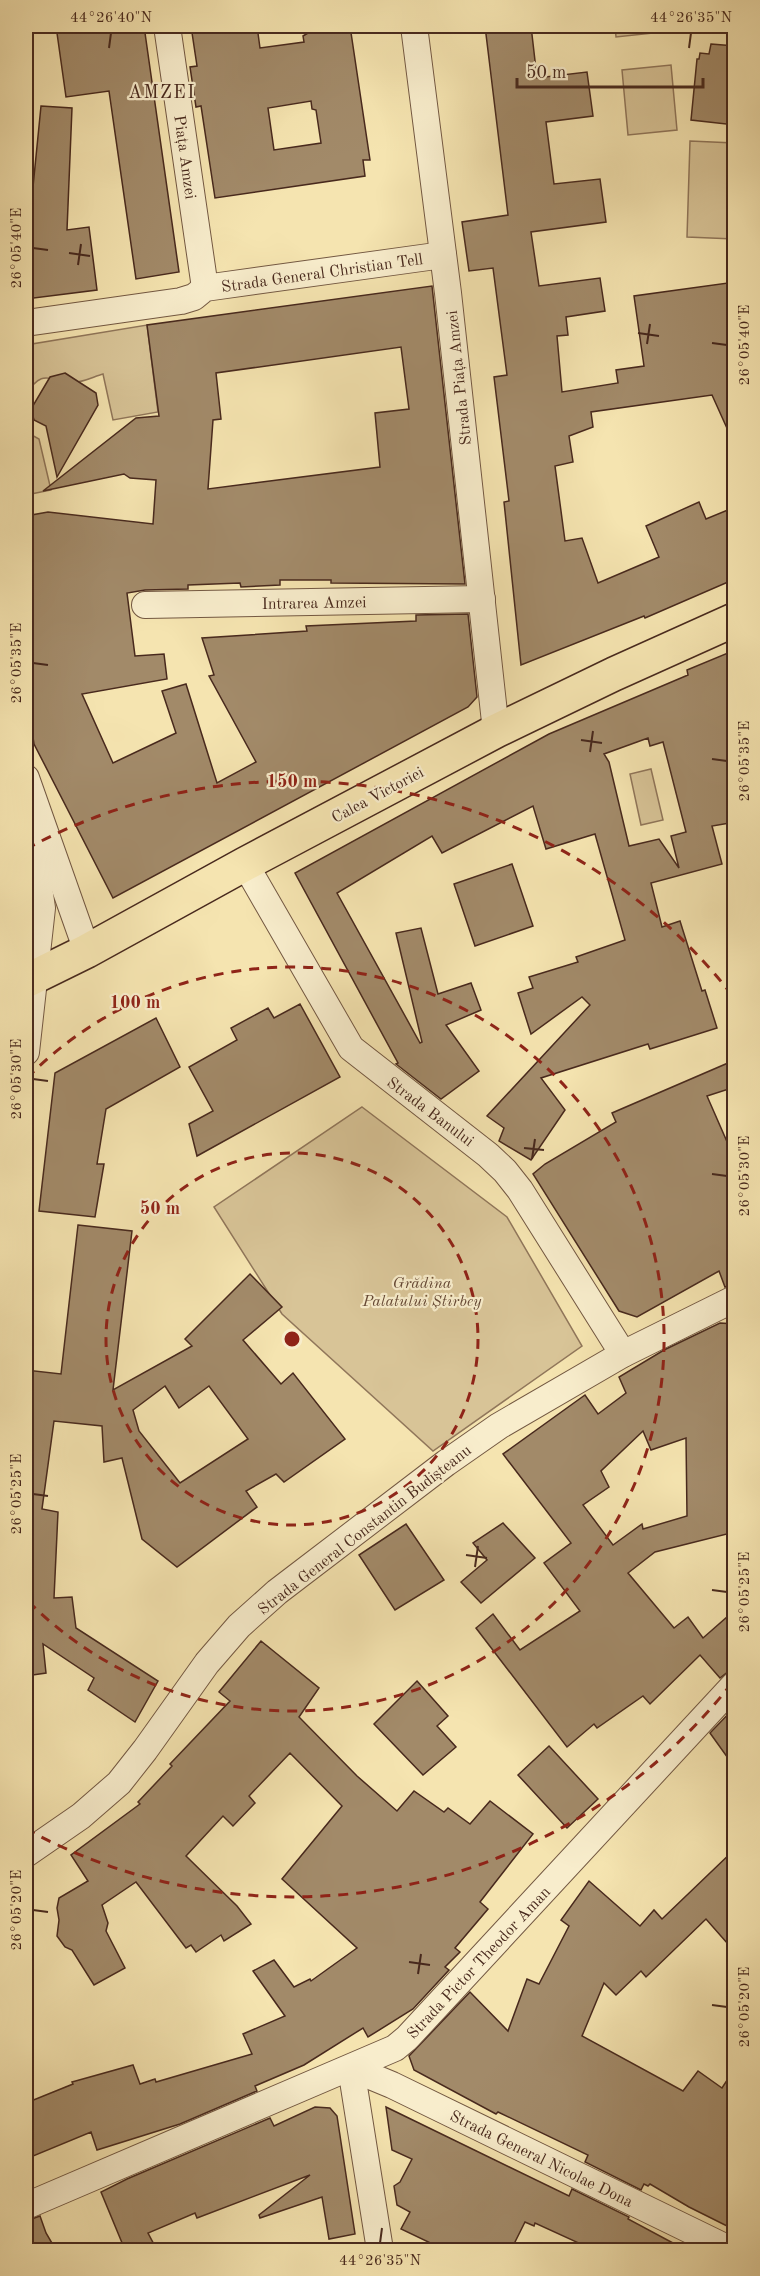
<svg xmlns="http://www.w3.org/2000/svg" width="760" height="2276" font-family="'Old Standard TT',serif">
<rect width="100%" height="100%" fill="#f5e4b0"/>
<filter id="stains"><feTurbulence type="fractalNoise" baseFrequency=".00333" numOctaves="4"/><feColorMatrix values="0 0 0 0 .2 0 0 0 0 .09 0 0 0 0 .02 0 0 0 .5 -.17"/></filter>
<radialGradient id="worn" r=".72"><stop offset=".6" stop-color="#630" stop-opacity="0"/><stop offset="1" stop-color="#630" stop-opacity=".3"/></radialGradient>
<g fill="#d8c497" stroke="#90765a" stroke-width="1.5">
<polygon points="615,26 690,26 690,29 616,37"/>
<polygon points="671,65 677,130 628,135 622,70"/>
<polygon points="690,141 734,143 734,239 687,237"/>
<path d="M147,325L158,412L113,420L103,374C95,376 84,382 75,382C51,383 43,366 26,395V345Z"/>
<polygon points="26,422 28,433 39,439 51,490 26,495"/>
<polygon points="651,769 663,820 641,825 630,774"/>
<polygon points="362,1107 507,1217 582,1346 433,1451 282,1314 214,1207"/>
</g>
<g fill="#a28a69" stroke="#48291d" stroke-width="1.5" fill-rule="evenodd">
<polygon points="56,26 144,26 179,272 136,279 109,91 66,97"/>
<path d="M191,26H239V29L257,26L260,48L304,42L303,36L308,33L307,26H350L370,160H363L365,176L215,198L201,106L196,107L190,67L197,66ZM311,101L312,109L316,110L321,143L274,150L268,108Z"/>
<polygon points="485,26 531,26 537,78 587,72 593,116 546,122 554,184 600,179 606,222 531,232 539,286 600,278 605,311 566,317 568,335 557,336 562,392 618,383 616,370 644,366 634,296 735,282 735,446 712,395 591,412 593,427 569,436 573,462 555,466 565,541 582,538 598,583 659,557 646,526 699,502 706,519 735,507 735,579 645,618 644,616 521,665 504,502 509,501 494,377 507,375 493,268 469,271 462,222 508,215"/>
<polygon points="711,44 735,46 735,125 691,120 697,59 699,59 700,53 709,54"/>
<polygon points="41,106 72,108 67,230 89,227 97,290 26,299 26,207 31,207"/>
<path d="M432,286L465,584L331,583V580H280V585L241,587L240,583L188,585V589L145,590L127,593L135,656L164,654L167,679L82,694L113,763L176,733L162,691L186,684L217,783L256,762L209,676L214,675L202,638L307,631L306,626L416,621V615L468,614L477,697L468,707L113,898L34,744L26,690V516L48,512L153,524L156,480L130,478L124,474L43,491L136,418L159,416L147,325ZM401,347L409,409L375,413L380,467L208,489L213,420L221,419L216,373Z"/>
<polygon points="65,373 96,393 98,405 57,477 46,426 34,420 31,409 50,377"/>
<path d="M735,650V822L712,826L722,864L651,883L662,927L680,921L702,991L705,990L717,1028L650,1049L648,1044L541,1078L565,1110L531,1160L499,1141L504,1128L487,1116L590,1005L582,997L531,1034L518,993L533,988L529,977L578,962L576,957L625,940L595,834L546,849L533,806L442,853L432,836L337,893L420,1043L422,1042L396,933L421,928L438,994L471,983L481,1010L446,1025L479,1071L441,1099L396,1064L398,1063L295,873L549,734L688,675L687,670ZM648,738L650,746L663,742L686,832L671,836L679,868L659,839L629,846L609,762L604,754Z"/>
<polygon points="512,864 533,926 475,946 454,884"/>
<polygon points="300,1004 340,1077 197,1156 189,1124 213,1111 189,1067 237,1040 231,1028 268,1008 274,1018"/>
<polygon points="156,1018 180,1067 106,1109 97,1164 104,1164 95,1217 39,1211 55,1073"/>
<polygon points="735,1060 735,1087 707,1096 735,1160 735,1284 725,1287 719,1271 637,1317 619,1311 533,1174 545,1164 616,1122 612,1113"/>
<path d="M78,1225L132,1231L113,1390L192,1346L185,1339L250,1274L282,1307L243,1340L281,1384L293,1373L345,1439L284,1482L276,1474L246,1491L257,1507L177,1567L142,1539L122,1458L104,1462L102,1426L54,1421L42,1509L58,1512L54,1598L72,1597L76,1628L158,1681L135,1722L88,1690L94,1678L43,1644L46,1673L26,1676V1370L61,1374ZM165,1386L179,1408L209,1386L248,1439L180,1483L139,1431L133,1410Z"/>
<path d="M720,1323L735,1324V1532L655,1552L628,1573L674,1628L688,1617L703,1638L735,1610V1670L729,1671L720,1678L700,1655L650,1704L643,1696L597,1728L594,1724L567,1747L476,1628L493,1614L520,1650L580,1611L544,1563L571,1543L503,1454L585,1395L598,1414L626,1393L619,1377L664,1350ZM643,1431L651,1450L686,1438L687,1516L643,1529L642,1524L613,1545L583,1505L609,1487L601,1471Z"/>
<polygon points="503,1523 535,1558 481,1603 461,1582 487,1560 473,1543"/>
<polygon points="406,1524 444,1580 395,1610 359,1555"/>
<polygon points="261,1641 319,1688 299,1717 357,1776 397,1811 414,1791 444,1812 448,1808 470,1824 490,1801 533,1834 480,1902 488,1909 455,1948 460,1952 445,1967 449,1970 413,2009 368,2037 363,2028 304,2065 255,2086 257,2091 180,2124 97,2150 91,2132 26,2159 26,2103 73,2084 72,2082 133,2065 140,2084 155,2079 156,2082 252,2054 243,2034 285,2016 253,1971 274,1960 294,1987 310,1979 311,1981 357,1948 282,1879 342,1806 290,1753 249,1796 255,1803 233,1826 223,1816 186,1856 237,1906 251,1924 224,1941 221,1935 196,1952 191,1945 186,1948 136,1882 102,1905 108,1923 106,1931 125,1968 94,1985 72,1950 65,1947 57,1936 59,1920 57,1908 59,1898 88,1881 71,1855 140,1804 138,1802 172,1766 170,1764 230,1701 219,1692"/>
<polygon points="417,1681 448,1716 437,1726 456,1747 423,1775 374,1724"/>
<polygon points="735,1707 735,1768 710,1733"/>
<polygon points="549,1746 598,1799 567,1828 518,1775"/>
<polygon points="735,1849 735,1952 706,1919 646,1977 641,1971 616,1995 604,1983 582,2036 683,2091 698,2071 722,2088 735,2068 735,2230 689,2207 650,2184 648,2186 644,2184 641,2190 585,2162 588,2155 498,2112 496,2114 414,2070 409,2056 470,1992 508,2031 527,1979 539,1984 569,1926 561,1920 589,1881 640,1926 654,1910 662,1919"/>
<polygon points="315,2107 330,2108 337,2116 355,2234 329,2239 322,2197 260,2218 259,2215 310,2175 197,2218 195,2213 148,2233 157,2250 125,2250 101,2192 127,2179 270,2118 274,2126"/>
<polygon points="386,2107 569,2196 572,2189 629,2217 628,2219 686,2250 578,2250 581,2244 535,2223 534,2226 525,2222 511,2250 445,2250 401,2229 410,2212 397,2205 394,2186 400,2182 412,2159 392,2150"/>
<polygon points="40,2216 46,2233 56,2250 26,2250 26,2221"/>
</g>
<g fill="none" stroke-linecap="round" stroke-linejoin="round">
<g stroke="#735842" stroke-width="28">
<g id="minor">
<polyline points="167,26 205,288"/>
<polyline points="414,26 448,293 496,731"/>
<polyline points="26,323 181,301 194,297 205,288 443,255"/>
<polyline points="145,605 482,599"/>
<polyline points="26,778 87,951"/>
<polyline points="26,822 38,880 42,908 26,1052"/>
<polyline points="245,864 351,1048 488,1155 505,1171 520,1190 623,1354"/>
<polyline points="26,1854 81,1816 119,1783 145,1750 207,1663 239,1626 277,1592 446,1463 499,1426 623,1354 734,1299"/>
<polyline points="351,2068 392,2085 731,2250"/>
<polyline points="351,2068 380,2250"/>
<polyline points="26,2206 395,2048 407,2038 734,1685"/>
</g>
</g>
<g stroke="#48291d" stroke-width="36">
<polyline id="major" points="26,981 87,951 245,864 496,731 614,674 734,620"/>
</g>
<use href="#minor" stroke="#f8edcc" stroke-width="26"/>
<use href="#major" stroke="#f5e4b0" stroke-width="33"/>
</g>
<path fill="none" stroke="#48291d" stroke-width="2" d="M109,48L111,33M689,48L691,33M33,248L48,250M69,253L90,256M78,265L81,244M638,333L659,336M712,343L727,345M647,344L650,324M33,663L48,665M581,740L602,743M590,752L593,731M712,759L727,761M33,1079L48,1081M524,1148L544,1150M532,1159L535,1139M712,1174L727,1176M33,1494L48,1496M466,1555L487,1558M475,1567L478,1546M712,1590L727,1592M33,1910L48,1912M409,1962L430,1965M418,1974L421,1954M712,2005L727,2007M380,2243L382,2228"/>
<g fill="none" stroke="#8f2418" stroke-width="3" stroke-dasharray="10 8">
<circle cx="292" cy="1339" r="186"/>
<path d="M27 1078A372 372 0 1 1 27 1600"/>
<path d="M732 1683A558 558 0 0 1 26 1829M26 849A558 558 0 0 1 732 995"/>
</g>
<g text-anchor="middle" stroke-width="4.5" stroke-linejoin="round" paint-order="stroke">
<g font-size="16" fill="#48291d" stroke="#f8edcc">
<text transform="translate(186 157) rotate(82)" y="6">Piața Amzei</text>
<text transform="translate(322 272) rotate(-8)" y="6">Strada General Christian Tell</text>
<text transform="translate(458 378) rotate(-96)" y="6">Strada Piața Amzei</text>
<text transform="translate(314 602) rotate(-1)" y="6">Intrarea Amzei</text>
<text transform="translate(377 794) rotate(-28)" y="6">Calea Victoriei</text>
<text transform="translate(431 1111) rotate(37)" y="6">Strada Banului</text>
<text transform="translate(364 1529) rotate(-38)" y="6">Strada General Constantin Budișteanu</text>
<text transform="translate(478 1962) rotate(-47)" y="6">Strada Pictor Theodor Aman</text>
<text transform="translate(542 2158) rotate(26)" y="6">Strada General Nicolae Dona</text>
</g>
<g font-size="16" font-style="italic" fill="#654835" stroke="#f8edcc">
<text x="422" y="1288">Grădina<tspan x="422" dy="18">Palatului Știrbey</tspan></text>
</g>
<g font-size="18" letter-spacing="1.5" fill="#48291d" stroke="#f8edcc">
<text x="162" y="98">AMZEI</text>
</g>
</g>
<circle cx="292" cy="1339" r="9" fill="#8f2418" stroke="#f8edcc" stroke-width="3"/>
<g font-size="18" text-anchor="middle" font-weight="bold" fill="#8f2418" stroke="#f8edcc" stroke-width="4.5" stroke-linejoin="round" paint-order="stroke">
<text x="292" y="787">150 m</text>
<text x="135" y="1008">100 m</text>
<text x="160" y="1214">50 m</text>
</g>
<rect width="760" height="2276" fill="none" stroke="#f5e4b0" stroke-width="66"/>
<path d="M517 78v9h186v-9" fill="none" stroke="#48291d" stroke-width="3"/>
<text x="526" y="78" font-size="18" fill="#48291d" stroke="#f8edcc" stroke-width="4.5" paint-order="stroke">50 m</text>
<rect x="33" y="33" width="694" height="2210" fill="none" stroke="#48291d" stroke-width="2"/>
<g font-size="15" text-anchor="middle" fill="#48291d">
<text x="111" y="22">44°26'40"N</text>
<text x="691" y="22">44°26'35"N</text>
<text transform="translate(16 248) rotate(-90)" y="5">26°05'40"E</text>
<text transform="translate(744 345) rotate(-90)" y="5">26°05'40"E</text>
<text transform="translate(16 663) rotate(-90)" y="5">26°05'35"E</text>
<text transform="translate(744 761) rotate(-90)" y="5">26°05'35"E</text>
<text transform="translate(16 1079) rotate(-90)" y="5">26°05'30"E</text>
<text transform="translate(744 1176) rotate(-90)" y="5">26°05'30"E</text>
<text transform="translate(16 1494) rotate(-90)" y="5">26°05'25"E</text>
<text transform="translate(744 1592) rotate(-90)" y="5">26°05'25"E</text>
<text transform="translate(16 1910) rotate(-90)" y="5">26°05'20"E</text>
<text transform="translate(744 2007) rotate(-90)" y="5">26°05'20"E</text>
<text x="380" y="2265">44°26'35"N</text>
</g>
<rect width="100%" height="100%" filter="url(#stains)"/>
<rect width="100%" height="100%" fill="url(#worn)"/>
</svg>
